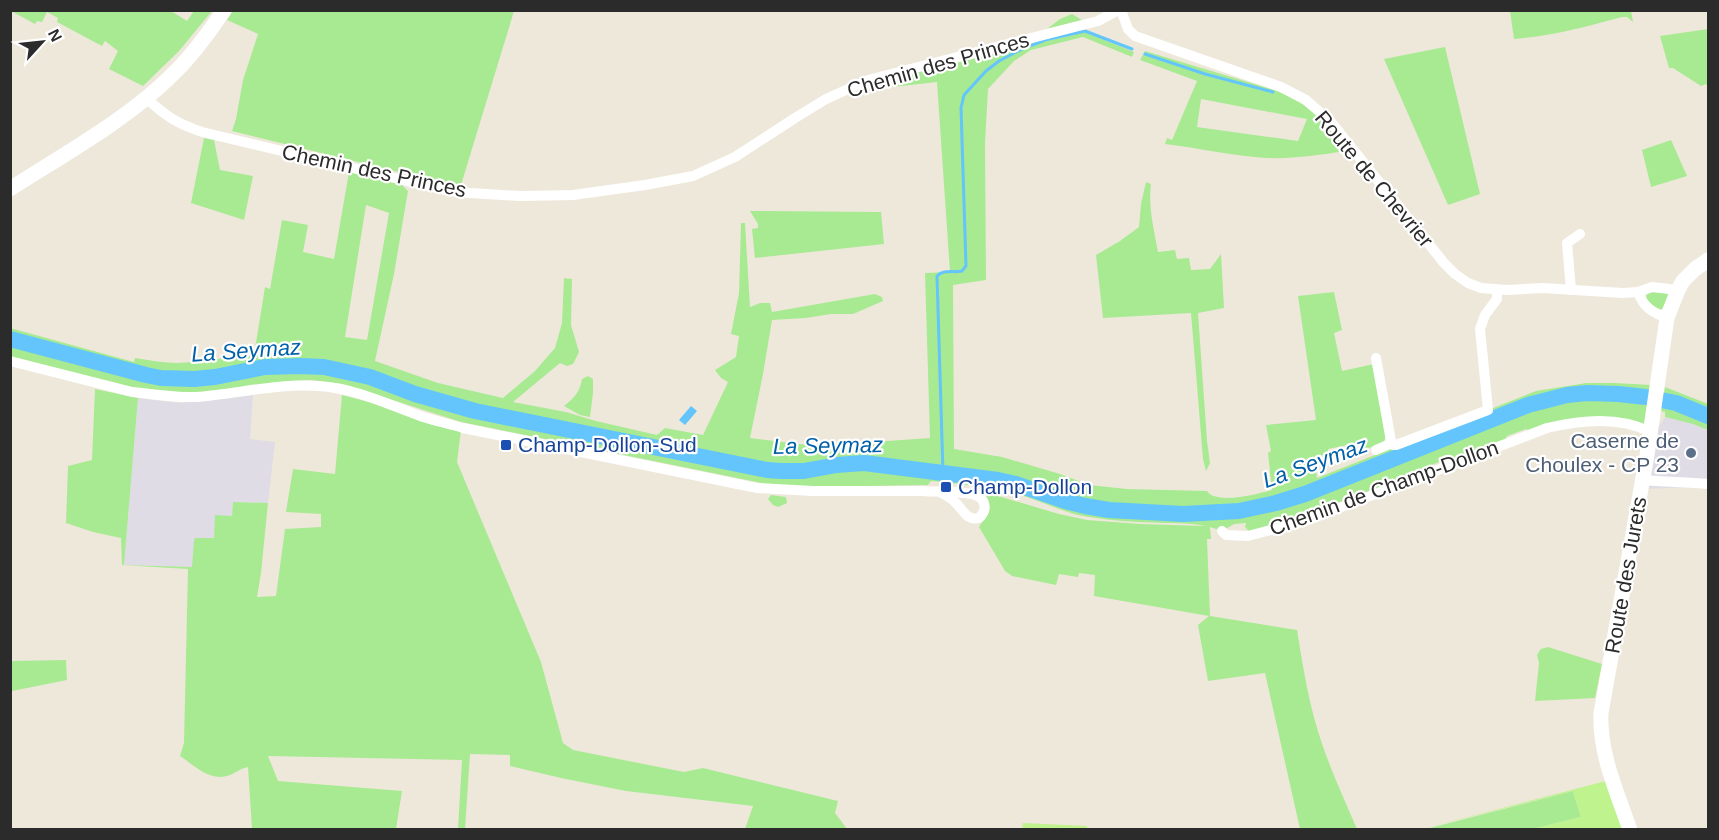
<svg xmlns="http://www.w3.org/2000/svg" width="1719" height="840" font-family="Arial,sans-serif">
<rect width="100%" height="100%" fill="#eee8db"/>
<g fill="#e0dce6">
<polygon points="253,395 250,439 275,442 268,503 233,502 232,516 214,538 195,538 193,567 124,565 138,398 180,403"/>
<polygon points="1665,417 1694,424 1708,430 1708,488 1691,487 1646,489 1656,432"/>
</g>
<g fill="#a8ea92" fill-rule="evenodd">
<polygon points="11,11 171,11 187,21 194,11 212,11 179,51 143,86 109,69 118,51 105,41 102,46 57,22 58,18 47,12 42,22 37,21 35,24"/>
<polygon points="233,11 514,11 461,185 423,178 232,131 236,119 243,80 258,34 227,20"/>
<path d="M1510,11H1633H1631L1633,22L1627,17H1622C1586,27 1551,36 1514,39Z"/>
<polygon points="1072,14 1082,20 1047,29 1060,19"/>
<polygon points="1708,29 1708,87 1706,84 1701,86 1673,68 1669,68 1660,36"/>
<path d="M1085,32L1134,52L1132,57L1083,37L1031,50L1014,61L988,89L985,143L986,280L953,285L954,449L1002,457L1060,474L1089,485L1127,489L1207,491C1216,505 1258,494 1272,490L1268,453L1271,451L1266,425L1316,420L1298,296L1334,292L1342,330L1334,333L1342,371L1374,364L1387,431L1384,442L1372,447L1361,450L1358,443L1328,449V454L1314,457L1317,478L1536,391L1586,383H1614L1652,385L1651,432L1620,422L1533,433L1526,429L1507,436L1503,444L1456,462L1447,459L1429,466L1425,474L1370,496L1362,492L1343,500L1341,507L1253,535L1245,527L1246,523L1234,524L1222,531L1210,527L1211,539H1207L1210,616L1297,630C1302,661 1307,692 1315,721C1325,758 1342,794 1357,829H1300L1265,673L1208,681L1198,625L1209,616L1094,596L1095,575L1079,573L1078,577L1059,574L1056,585L1012,576L1005,571L979,527C986,514 995,513 985,495L998,496L1059,514L1087,520L1140,524L1205,526C1191,523 1178,523 1163,523C1139,522 1113,521 1089,517C1067,514 1048,504 1027,497C996,488 964,484 931,481L928,485L806,487L776,486L461,422L343,384L311,380L291,381L201,392H174L140,389L11,357L10,328L134,362L135,358C167,363 185,367 216,355V359L254,355L265,287L270,289L282,220L308,225L303,252L334,259L349,172L402,185L408,191L394,274L375,361L438,383L503,398L535,371L555,348L562,323L564,278L572,279L571,325L579,352L573,364L567,366L560,363L513,402L566,412L596,421L657,435L665,428L703,435L728,382L721,378L715,370L736,357L739,336L731,334L739,293L741,223H745L750,307L760,303H770L772,312L875,294L882,297L883,301L853,314H831L806,318L772,320L763,374L750,438L816,446L930,438L925,273L950,272L937,82L874,89L873,84L901,76ZM366,205L389,213L367,340L345,337Z"/>
<polygon points="1445,47 1480,194 1448,205 1384,59"/>
<path d="M1145,51L1278,91L1298,101L1317,115L1341,143L1340,145L1346,151C1319,155 1293,159 1267,158C1232,156 1199,148 1165,144L1167,138L1172,140L1197,81L1140,60ZM1201,99L1307,119L1298,141L1197,127Z"/>
<polygon points="204,138 214,140 220,170 253,176 244,220 191,203"/>
<polygon points="1671,140 1687,176 1651,187 1642,150"/>
<path d="M1146,182L1151,184C1148,206 1154,230 1158,252L1175,250L1177,259L1189,258L1191,270L1210,269L1221,254L1224,308L1198,313L1207,441L1210,463L1206,471L1203,459L1191,313L1103,318L1096,255L1120,241L1139,227L1141,204Z"/>
<polygon points="750,211 881,212 884,244 755,258 752,229 758,228 758,224"/>
<polygon points="1649,291 1667,293 1669,297 1662,309 1657,310 1646,299 1647,294"/>
<path d="M588,376L593,379V393L590,417L580,415L564,406C574,398 580,392 582,379Z"/>
<polygon points="1665,387 1708,404 1708,430 1693,424 1665,417 1665,412 1661,411"/>
<path d="M95,389L138,398L124,565L192,567L194,540L195,538H214L215,515L232,516L233,502L268,503L261,573L257,597L276,596L285,529L321,527V514L286,512L293,469L335,474L342,395L376,404L461,430L457,462L541,662L563,743L573,750L684,772L703,768L838,801L835,813L847,829H745L753,806L626,791L561,778L510,766V755L470,754L465,829H458L462,760L268,756L278,781L402,791L396,829H252L248,767C238,769 235,774 227,776C208,781 194,765 180,756L184,743L188,569L122,565L121,538L93,532L66,523L68,466L92,460Z"/>
<polygon points="771,495 786,497 787,503 778,507 773,505 768,499"/>
<polygon points="1548,647 1602,664 1595,698 1535,701 1539,663 1537,655 1541,649"/>
<polygon points="66,660 67,680 12,691 11,683 11,661"/>
<polygon points="1573,791 1581,817 1533,829 1422,830"/>
</g>
<g fill="#bef38d">
<polygon points="1606,781 1623,829 1533,829 1581,817 1573,791 1418,830"/>
<polygon points="1023,823 1087,826 1087,829 1022,829"/>
</g>
<polygon fill="#63c5fb" points="691,406 697,411 685,425 679,420"/>
<g fill="none" stroke-linecap="round" stroke-linejoin="round">
<g stroke="#63c5fb" stroke-width="3">
<polyline points="1145,54 1205,74 1273,92"/>
<path d="M943,473L937,276C944,269 953,273 962,271L966,266L961,108L964,95L986,71L999,61L1022,49L1045,40L1085,31L1132,49"/>
</g>
<polyline stroke="#63c5fb" stroke-width="16" points="10,339 146,375 161,378 194,379 215,377 265,367 300,366 324,367 370,377 415,394 475,411 767,470 781,471 804,471 837,465 864,463 998,480 1016,484 1065,501 1085,506 1109,510 1183,514 1239,511 1276,503 1305,494 1528,405 1567,395 1587,393 1618,394 1646,397 1676,403 1708,416"/>
<g stroke="#fff" stroke-width="10">
<polyline points="1121,10 1128,29 1135,36 1281,87 1306,100 1331,122 1444,263 1455,274 1468,283 1481,288 1507,290 1542,288 1623,293 1638,292 1652,287 1678,290"/>
<path d="M146,98C167,117 176,123 202,132L449,191L470,193L520,196L573,195L645,185L693,176L735,157L795,118L826,99L868,80L1098,21L1118,10"/>
<polyline points="1571,290 1567,243 1580,234"/>
<path d="M1638,292C1644,308 1652,312 1667,318"/>
<polyline points="1376,358 1391,441 1393,445 1396,445 1488,410 1480,329 1485,315 1497,299 1497,290"/>
<path d="M10,361L132,392C153,394 175,398 196,397C237,394 277,383 318,386C355,388 389,405 423,417C436,421 450,424 463,428L757,488L813,491H922C936,492 962,491 975,495C987,499 987,511 979,518C967,521 964,511 956,503C951,498 946,495 939,492"/>
<polyline points="1376,450 1392,443"/>
<path d="M1643,480C1665,482 1686,482 1708,484"/>
<path d="M1222,531L1226,535L1248,536L1305,521L1547,428C1582,420 1618,416 1651,432"/>
</g>
<g stroke="#fff" stroke-width="15">
<path d="M10,189C63,155 128,119 172,75C192,56 208,34 224,10"/>
<path d="M1630,830C1617,792 1599,753 1601,713L1647,455L1667,318L1678,290L1683,281L1695,269L1708,260"/>
</g>
</g>
<g fill="#1a4fb4" stroke="#fff" stroke-width="2">
<rect x="500" y="439" width="12" height="12" rx="3"/>
<rect x="940" y="481" width="12" height="12" rx="3"/>
</g>
<circle fill="#5c6f8a" stroke="#fff" stroke-width="2" cx="1691" cy="453" r="6"/>
<g text-anchor="middle" stroke-width="4.5" stroke-linejoin="round" paint-order="stroke">
<g font-size="21" fill="#2b2b2b" stroke="#fff">
<text transform="translate(938 65) rotate(-16)" y="7">Chemin des Princes</text>
<text transform="translate(374 171) rotate(12)" y="7">Chemin des Princes</text>
<text transform="translate(1374 179) rotate(50)" y="7">Route de Chevrier</text>
<text transform="translate(1384 488) rotate(-20)" y="7">Chemin de Champ-Dollon</text>
<text transform="translate(1626 575) rotate(-80)" y="7">Route des Jurets</text>
</g>
<g font-size="21" fill="#4e5e75" stroke="#fff" text-anchor="end">
<text x="1679" y="448">Caserne de<tspan x="1679" dy="24">Choulex - CP 23</tspan></text>
</g>
<g font-size="21" fill="#164399" stroke="#fff" text-anchor="start">
<text x="518" y="452">Champ-Dollon-Sud</text>
<text x="958" y="494">Champ-Dollon</text>
</g>
<g font-size="22" font-style="italic" fill="#0060a9" stroke="#fff">
<text transform="translate(246 350) rotate(-4)" y="8">La Seymaz</text>
<text transform="translate(828 445) rotate(-1)" y="8">La Seymaz</text>
<text transform="translate(1315 462) rotate(-20)" y="8">La Seymaz</text>
</g>
</g>
<rect width="1719" height="840" fill="none" stroke="#2b2b2b" stroke-width="24"/>
<g transform="translate(42 42) rotate(63)" stroke="#ffffff" stroke-width="4.5" paint-order="stroke">
<path d="M0-4.5L10 22L0 15L-10 22Z" fill="#2b2b2b"/>
<text y="-9" font-size="16" font-weight="bold" text-anchor="middle" fill="#2b2b2b">N</text>
</g>
</svg>
